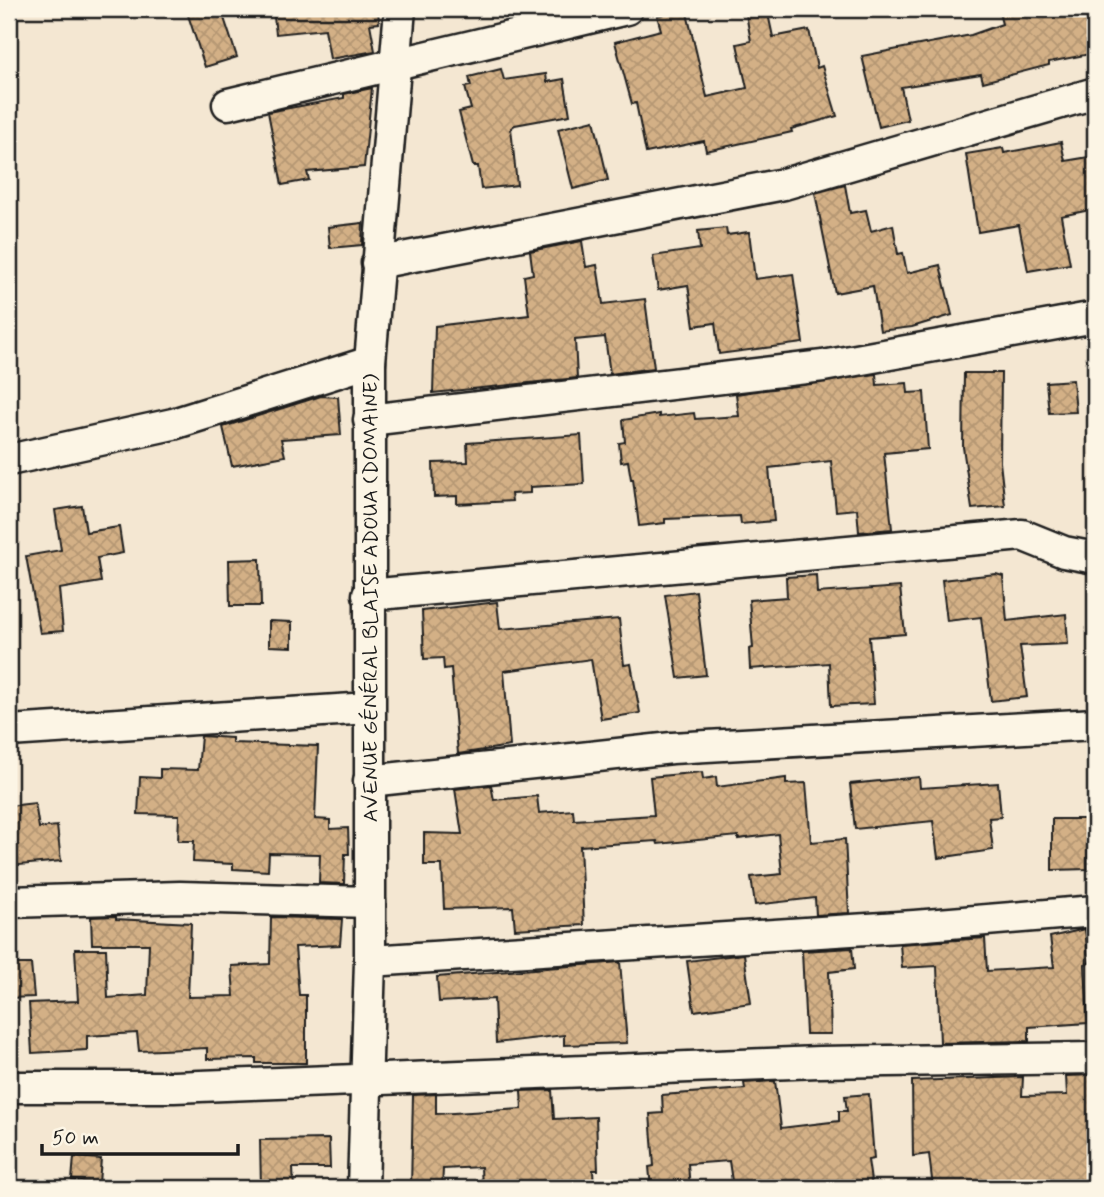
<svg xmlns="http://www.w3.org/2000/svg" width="1104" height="1197" font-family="Mynerve,sans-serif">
<defs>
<pattern id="building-cross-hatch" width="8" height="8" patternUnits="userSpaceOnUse" patternTransform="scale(1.75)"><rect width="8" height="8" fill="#d3b086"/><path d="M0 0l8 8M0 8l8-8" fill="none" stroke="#b59773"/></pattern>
</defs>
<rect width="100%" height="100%" fill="#f4e7d2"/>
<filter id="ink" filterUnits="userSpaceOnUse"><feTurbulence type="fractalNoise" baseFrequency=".0143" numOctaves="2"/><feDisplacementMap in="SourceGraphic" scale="14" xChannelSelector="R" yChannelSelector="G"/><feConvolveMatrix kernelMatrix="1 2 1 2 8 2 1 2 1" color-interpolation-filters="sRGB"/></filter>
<g filter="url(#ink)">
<g fill="url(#building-cross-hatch)" stroke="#1c1c1c" stroke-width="2">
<polygon points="186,9 221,9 237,57 205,67"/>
<polygon points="273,9 378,9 379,23 370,24 375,51 330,59 325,29 276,34"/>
<polygon points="686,9 707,97 747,88 737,44 751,41 745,9 767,9 773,37 809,30 817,68 822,66 837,116 791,129 792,132 706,151 704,141 646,153 636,103 632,104 615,42 661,30 657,16"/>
<polygon points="998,9 1088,9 1089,19 1095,17 1095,53 1049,62 1049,65 983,82 981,74 901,87 908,120 879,127 862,56 971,35 1002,24"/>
<polygon points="501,69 504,80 546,74 547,82 564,79 570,115 515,125 511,128 517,185 481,189 478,166 473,166 459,112 471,109 465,87 471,86 469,77"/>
<polygon points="372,88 364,167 307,172 309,180 282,185 268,112 344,98 344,94"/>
<polygon points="594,120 608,180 573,189 558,129"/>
<polygon points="1061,142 1065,161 1095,156 1095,209 1061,216 1070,264 1028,271 1019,225 978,232 966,154 1003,148 1004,153"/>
<polygon points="845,185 850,213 866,210 871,231 893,225 898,254 903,253 907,273 940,265 952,315 912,327 880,331 873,286 835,293 815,193"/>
<polygon points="363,223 362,245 330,248 328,227"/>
<polygon points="726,228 727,235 749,232 755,279 793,274 803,343 719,354 715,323 694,326 688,285 658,290 653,256 700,249 698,231"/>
<polygon points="582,241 586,267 597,265 603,304 645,299 654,368 610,374 605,337 575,340 577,378 433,393 435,326 529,315 524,276 533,274 530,251"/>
<polygon points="964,373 1001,373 1000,462 1005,506 972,509 963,447"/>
<polygon points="876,374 877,385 907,383 908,393 924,392 928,449 884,453 892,529 859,532 857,509 836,511 831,461 769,468 774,521 741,524 740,516 665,519 665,523 639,526 633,479 631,479 628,461 621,462 619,443 625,442 623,420 659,414 659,417 694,413 695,419 739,416 736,394"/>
<polygon points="1073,380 1076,412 1049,413 1046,382"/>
<polygon points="321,396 338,397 341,435 281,439 285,456 232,466 223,427"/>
<polygon points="581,435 584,484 530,487 530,493 511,494 512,501 457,504 457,496 434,497 433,463 468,462 467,443"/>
<polygon points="82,506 86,532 119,527 123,553 97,558 101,582 59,589 63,631 40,633 26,556 61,550 55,510"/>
<polygon points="260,559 261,606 230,606 229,560"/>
<polygon points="996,574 1003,576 1007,621 1066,614 1068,644 1020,646 1027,697 991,701 981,617 947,621 942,580"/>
<polygon points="816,575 817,593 900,587 905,634 869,637 874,704 831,706 829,663 750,669 749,649 753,648 749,600 787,597 786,577"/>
<polygon points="696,591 706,675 678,678 665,595"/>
<polygon points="497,602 500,629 619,619 624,665 631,664 640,713 601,719 591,659 504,671 510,746 458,754 451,668 444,669 443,658 424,659 422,611"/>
<polygon points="269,621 292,622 292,647 269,646"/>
<polygon points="201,736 232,738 232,743 318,746 315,819 330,820 330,829 348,828 349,854 345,854 344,884 319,883 320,854 269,853 268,871 233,869 233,864 193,862 194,841 178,841 179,815 138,814 140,777 160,778 160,769 198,770"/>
<polygon points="702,772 703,779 716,777 717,787 786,778 786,784 806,783 811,842 845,839 849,913 816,915 815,898 755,905 751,877 782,874 778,834 738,839 738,836 658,844 657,841 580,846 584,925 515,929 513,907 444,909 442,865 424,865 424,833 462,834 455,789 491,785 494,800 537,796 539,813 573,810 574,820 654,815 650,777"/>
<polygon points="919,777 920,788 998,783 1001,817 989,818 993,850 938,858 933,821 855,829 850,784"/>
<polygon points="35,803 39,828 57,826 61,861 9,866 9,806"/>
<polygon points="1052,819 1095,819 1095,840 1088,841 1088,869 1052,870"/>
<polygon points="116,916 116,919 191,923 188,997 234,996 232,966 270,964 271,917 342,919 340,945 295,947 299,995 306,995 306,1063 256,1063 256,1058 207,1059 207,1048 139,1051 137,1033 87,1036 87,1050 32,1053 29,1003 78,1001 75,949 106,949 108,998 147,995 149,944 92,944 91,917"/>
<polygon points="1085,929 1089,963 1085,964 1088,1023 1029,1027 1029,1041 940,1043 937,966 902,968 900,944 985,938 987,971 1054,967 1050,937"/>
<polygon points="852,948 854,969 829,972 831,1034 806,1034 802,951"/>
<polygon points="744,954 751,1003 694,1011 687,961"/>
<polygon points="620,962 627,1043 564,1045 564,1035 496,1043 494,999 439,1002 437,977"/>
<polygon points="9,964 31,964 34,997 9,998"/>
<polygon points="1095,1075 1095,1188 933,1188 929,1154 913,1156 912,1081 1023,1077 1022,1096 1067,1095 1066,1076"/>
<polygon points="775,1081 781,1128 839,1121 839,1111 847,1111 845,1096 869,1094 874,1159 868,1160 872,1188 733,1188 729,1161 688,1164 690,1188 651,1188 649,1167 654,1166 650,1114 663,1113 662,1095 745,1089 744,1083"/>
<polygon points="552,1090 554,1119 596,1117 598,1170 593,1170 594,1188 482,1188 481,1167 443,1169 442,1188 411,1188 413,1095 436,1094 436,1114 522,1109 521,1091"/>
<polygon points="329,1139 330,1168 293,1168 294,1188 261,1188 260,1140"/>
<polygon points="74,1157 101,1159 99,1183 72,1180"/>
</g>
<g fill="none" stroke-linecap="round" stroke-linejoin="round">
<g stroke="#1c1c1c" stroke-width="35">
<g id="minor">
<polyline points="228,104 627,9"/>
<polyline points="377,263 784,184 1095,93"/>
<polyline points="369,420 823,366 1095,317"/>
<polyline points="9,460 173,424 370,362"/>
<polyline points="368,595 1022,535 1064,552 1095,558"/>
<polyline points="9,731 369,708"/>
<polyline points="369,781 672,748 1095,724"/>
<polyline points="9,902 180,897 370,902"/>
<polyline points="370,961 914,926 1095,911"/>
<polyline points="9,1087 174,1087 819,1062 1095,1058"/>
<polyline points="363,1188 370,961 370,362 400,9"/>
</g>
</g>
<use href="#minor" stroke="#fcf5e5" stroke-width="30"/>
</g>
</g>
<g text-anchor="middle" stroke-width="7" stroke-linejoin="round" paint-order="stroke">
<g font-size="21" fill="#1c1c1c" stroke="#fcf5e5">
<text transform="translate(370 598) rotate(-90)" y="7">AVENUE GÉNÉRAL BLAISE ADOUA (DOMAINE)</text>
</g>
</g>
<rect width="1104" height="1197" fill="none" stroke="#fcf5e5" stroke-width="35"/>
<rect x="18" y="18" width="1069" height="1162" fill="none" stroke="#1c1c1c" stroke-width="2.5" filter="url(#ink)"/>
<path d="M42 1144v10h196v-10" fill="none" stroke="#1c1c1c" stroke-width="3.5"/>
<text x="52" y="1144" font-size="21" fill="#1c1c1c" stroke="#fcf5e5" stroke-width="5" paint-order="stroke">50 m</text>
</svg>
